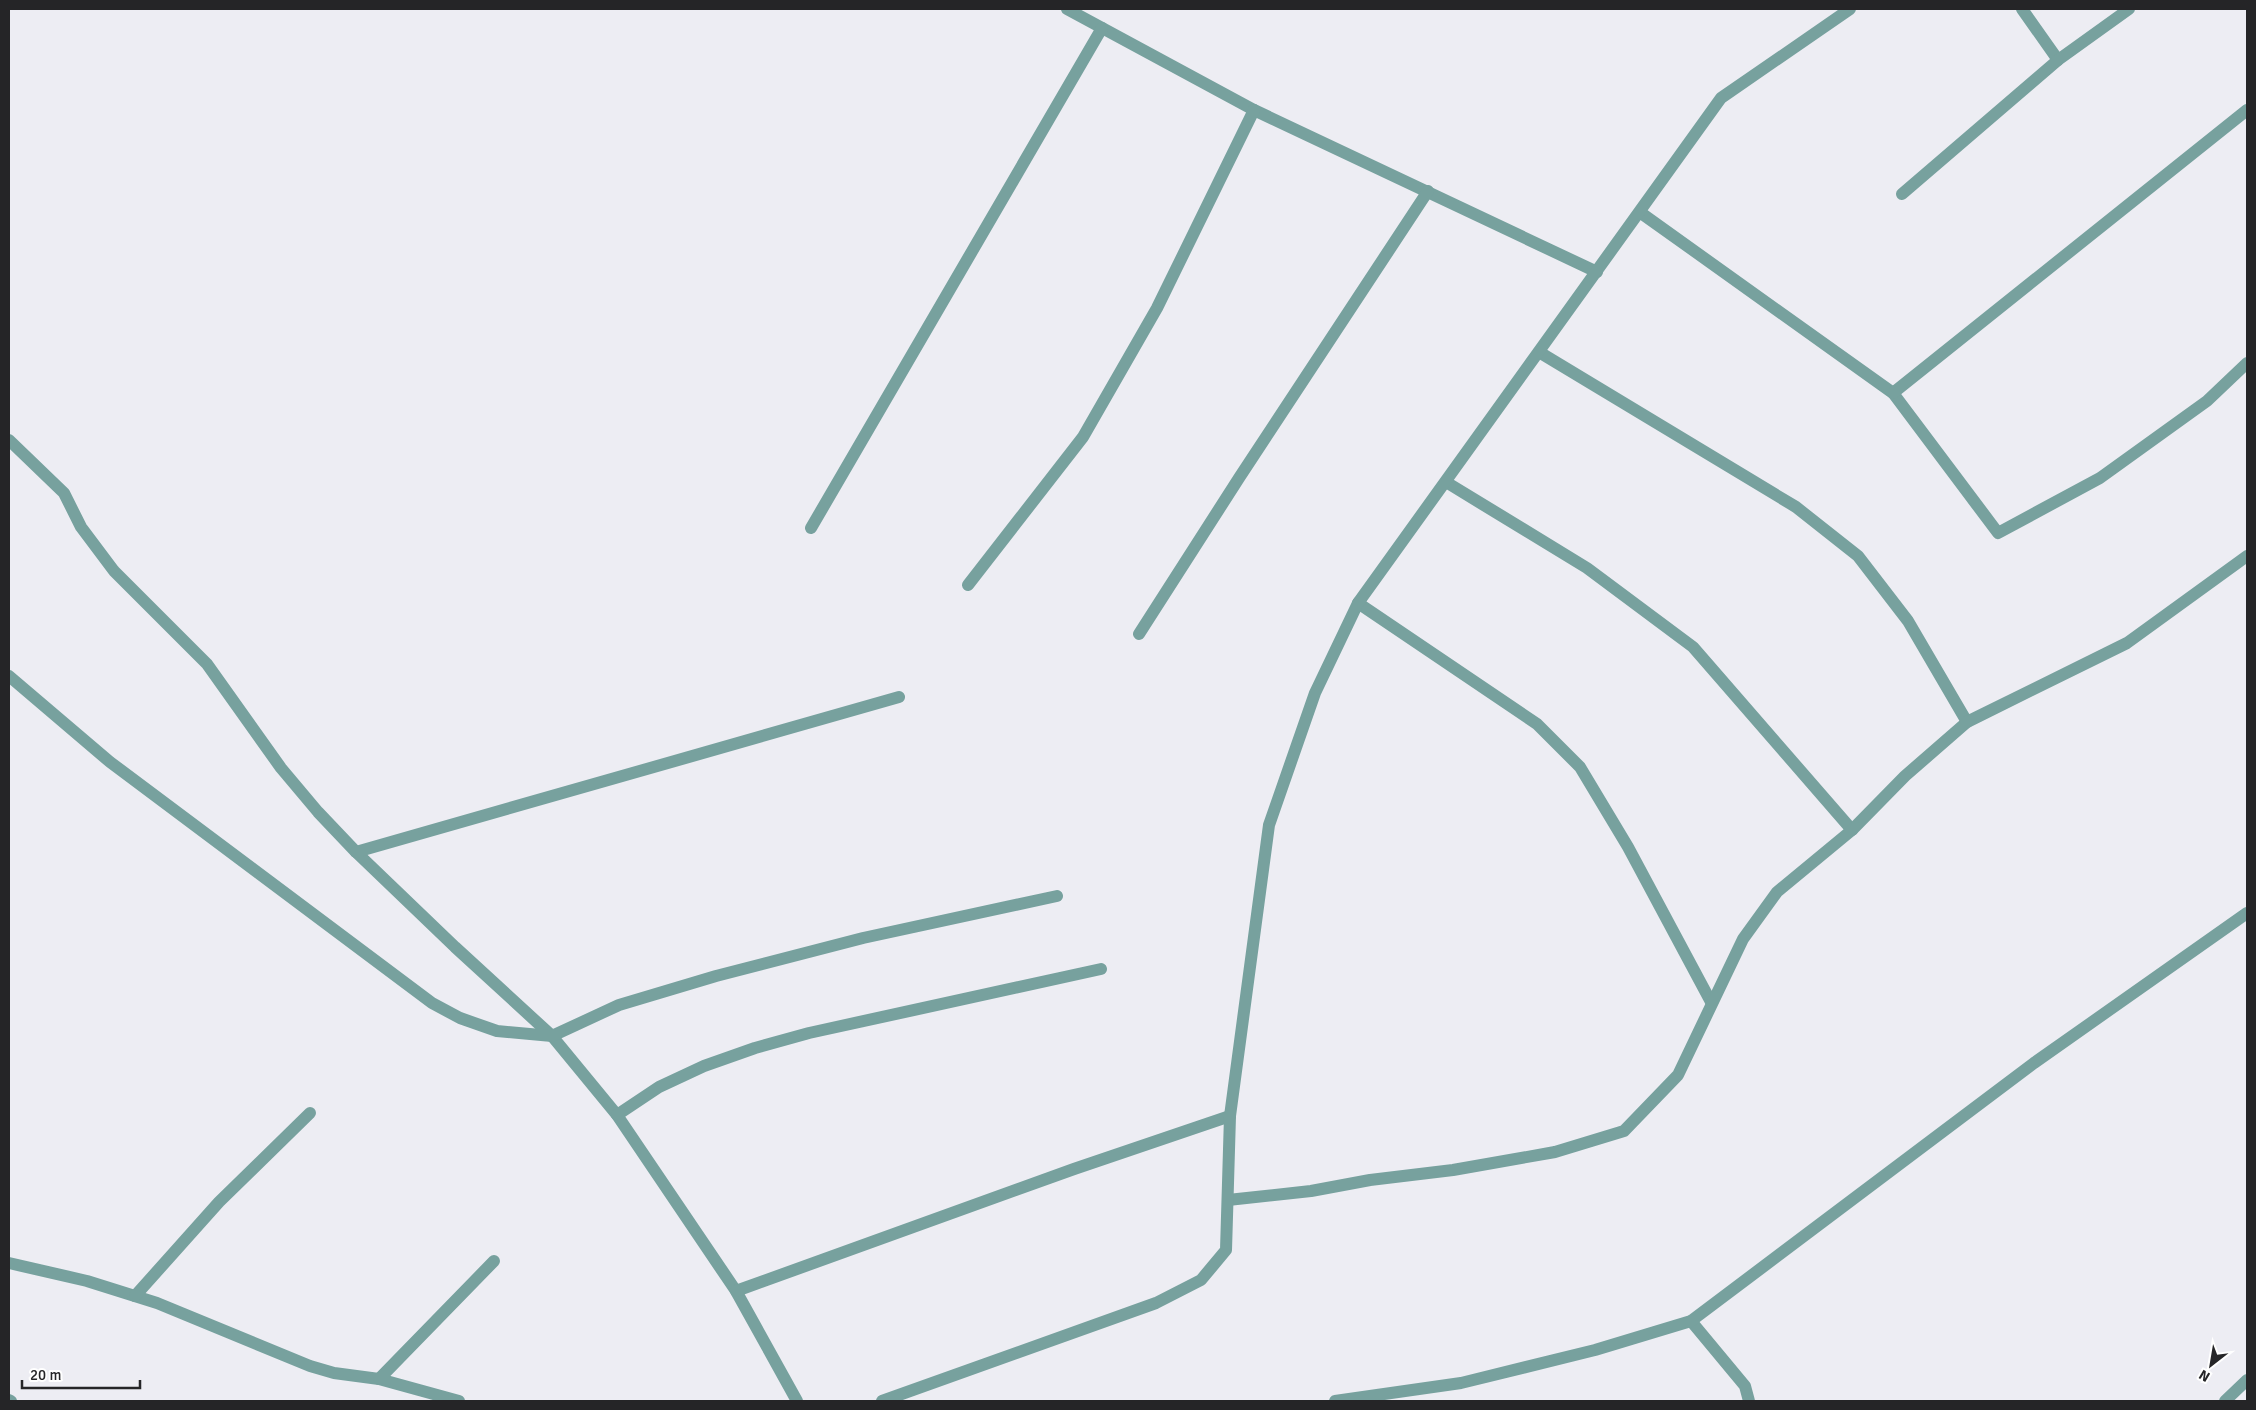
<svg xmlns="http://www.w3.org/2000/svg" width="2256" height="1410" font-family="Signika,sans-serif">
<rect width="100%" height="100%" fill="#ededf3"/>
<g fill="none" stroke-linecap="round" stroke-linejoin="round">
<g stroke="#77a19e" stroke-width="12">
<polyline points="1067,9 1254,110 1597,272"/>
<polyline points="2022,9 2058,60"/>
<polyline points="1902,194 2058,60 2129,9"/>
<polyline points="1641,213 1893,393 1998,533 2100,478 2207,401 2247,363"/>
<polyline points="1539,352 1796,507 1858,556 1908,621 1967,722"/>
<polyline points="1893,393 2247,110"/>
<polyline points="9,440 64,493 81,527 114,571 207,664 281,768 318,812 356,852 455,947 552,1036 617,1115 736,1291 797,1401"/>
<polyline points="1446,482 1587,568 1693,647 1852,830"/>
<polyline points="811,528 1102,28"/>
<polyline points="968,585 1083,437 1157,308 1254,110"/>
<polyline points="1358,603 1537,724 1580,767 1628,847 1711,1002"/>
<polyline points="1139,634 1239,478 1428,191"/>
<polyline points="9,676 110,762 432,1003 460,1018 497,1031 552,1036 619,1005 716,976 863,938 1057,896"/>
<polyline points="356,852 899,697"/>
<polyline points="617,1115 659,1087 704,1066 755,1048 809,1033 1101,969"/>
<polyline points="1228,1200 1311,1191 1370,1180 1453,1170 1555,1152 1624,1131 1678,1075 1743,939 1777,892 1852,830 1905,776 1967,722 2127,643 2247,556"/>
<polyline points="9,1263 87,1281 157,1303 310,1366 334,1373 379,1379 459,1401"/>
<polyline points="736,1291 1074,1169 1230,1116"/>
<polyline points="135,1296 219,1202 310,1113"/>
<polyline points="1691,1321 1745,1386 1749,1401"/>
<polyline points="379,1379 494,1261"/>
<polyline points="9,1400 11,1401"/>
<polyline points="882,1401 1156,1303 1201,1280 1226,1250 1230,1116 1269,825 1315,693 1358,603 1721,98 1850,9"/>
<polyline points="1335,1401 1461,1383 1595,1350 1691,1321 2034,1063 2247,913"/>
<polyline points="2225,1401 2247,1380"/>
</g>
</g>
<rect width="2256" height="1410" fill="none" stroke="#252527" stroke-width="20"/>
<g transform="translate(2211 1365) rotate(211)" stroke="#ffffff" stroke-width="4" paint-order="stroke">
<path d="M0-4L9 19L0 12L-9 19Z" fill="#252527"/>
<text y="-8" font-size="14" font-weight="bold" text-anchor="middle" fill="#252527">N</text>
</g>
<path d="M22 1380v8h118v-8" fill="none" stroke="#252527" stroke-width="2.5"/>
<text x="30" y="1380" font-size="15" fill="#252527" stroke="#ffffff" stroke-width="4" paint-order="stroke">20 m</text>
</svg>
